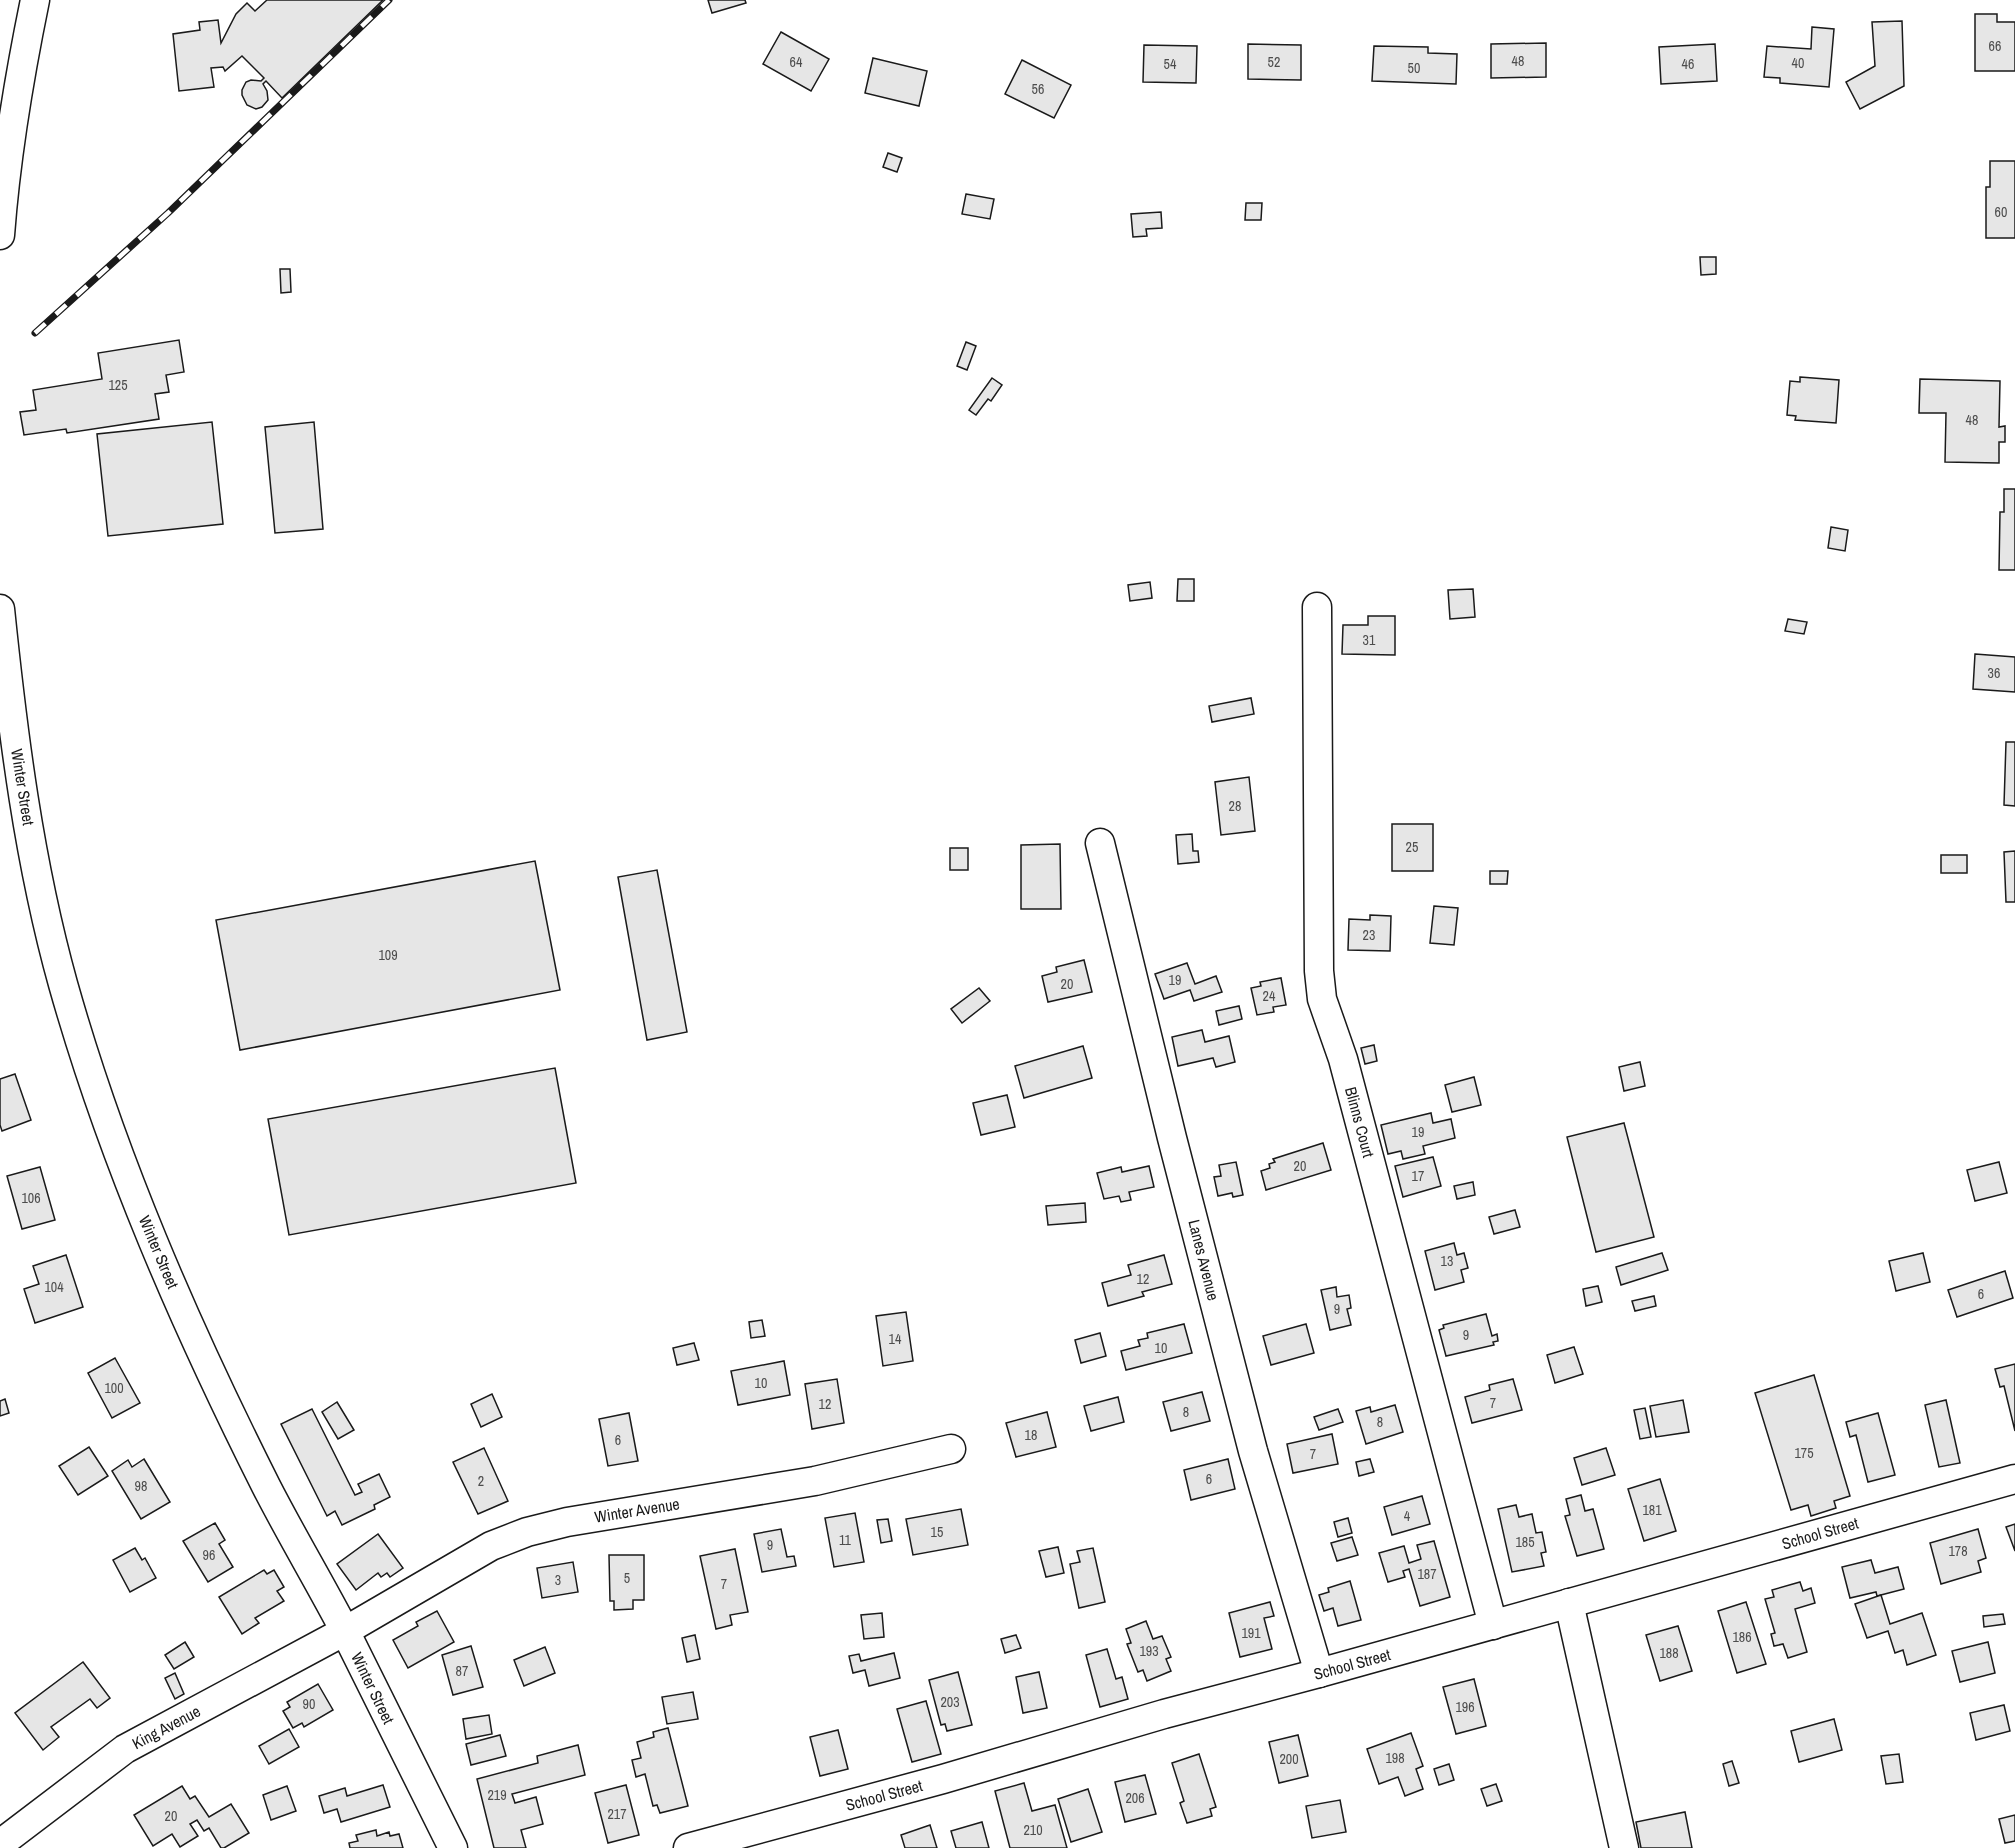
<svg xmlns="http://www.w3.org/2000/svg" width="2015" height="1848" font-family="'Archivo Narrow',sans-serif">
<rect width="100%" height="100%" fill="#fff"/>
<g fill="#e6e6e6" stroke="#1a1a1a" stroke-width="1.5">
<polygon points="267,0 383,0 282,98 266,81 263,84 267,91 268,100 262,107 256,109 247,105 242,95 242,90 246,82 251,80 261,81 264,78 242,56 225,71 223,67 211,68 214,87 179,91 173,34 200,30 199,22 218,20 221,43 236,14 247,3 255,11"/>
<polygon points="708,0 745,0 746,3 712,13"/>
<polygon points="1975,14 1997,14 1997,22 2015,22 2015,71 1975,71"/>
<polygon points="1902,21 1904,86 1860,109 1846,82 1875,66 1872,22"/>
<polygon points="1812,27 1834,29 1829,87 1780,83 1780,78 1764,77 1767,46 1811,49"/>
<polygon points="781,32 829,59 811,91 763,64"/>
<polygon points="1546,43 1546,77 1491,78 1491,44"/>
<polygon points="1248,44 1301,45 1301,80 1248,79"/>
<polygon points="1715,44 1717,81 1661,84 1659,47"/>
<polygon points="1144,45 1197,46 1196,83 1143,82"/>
<polygon points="1374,46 1428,47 1428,53 1457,54 1456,84 1372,81"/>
<polygon points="873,58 927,71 919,106 865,93"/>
<polygon points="1022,60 1071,85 1054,118 1005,94"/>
<polygon points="888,153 902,158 897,172 883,167"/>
<polygon points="1990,161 2015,161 2015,238 1986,238 1986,187 1990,187"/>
<polygon points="966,194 994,199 990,219 962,214"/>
<polygon points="1246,203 1262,203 1261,220 1245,220"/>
<polygon points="1161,212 1162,228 1146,229 1147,236 1133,237 1131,214"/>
<polygon points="1700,257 1716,257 1716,274 1701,275"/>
<polygon points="280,269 290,269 291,292 281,293"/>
<polygon points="179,340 184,372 166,375 169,392 155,394 159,419 67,433 66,429 24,435 20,412 36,410 33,390 102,379 98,353"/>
<polygon points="966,342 976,346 967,370 957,366"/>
<polygon points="1800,377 1839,380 1836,423 1795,420 1796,416 1787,415 1790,381 1800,382"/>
<polygon points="992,378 1002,385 991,401 988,399 976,415 969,410"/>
<polygon points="1920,379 2000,381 1999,427 2005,426 2005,442 1999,442 1999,463 1945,462 1946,413 1919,413"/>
<polygon points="212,422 223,524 108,536 97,434"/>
<polygon points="314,422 323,529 275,533 265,427"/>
<polygon points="2004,489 2015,489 2015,570 1999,570 2000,512 2004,512"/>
<polygon points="1831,527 1848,530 1845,551 1828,548"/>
<polygon points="1178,579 1194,579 1194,601 1177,601"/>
<polygon points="1150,582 1152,598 1130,601 1128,585"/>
<polygon points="1473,589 1475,617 1450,619 1448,590"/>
<polygon points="1368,616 1395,616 1395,655 1342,654 1343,625 1368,625"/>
<polygon points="1788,619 1807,622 1804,634 1785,631"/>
<polygon points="1975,654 2015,657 2015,692 1973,689"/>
<polygon points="1251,698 1254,714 1212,722 1209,706"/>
<polygon points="2006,742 2015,742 2015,806 2004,805"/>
<polygon points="1249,777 1255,831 1221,835 1215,782"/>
<rect x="1392" y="824" width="41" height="47"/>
<polygon points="1192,834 1193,851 1198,851 1199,862 1178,864 1176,835"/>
<polygon points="1060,844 1061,909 1021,909 1021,845"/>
<rect x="950" y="848" width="18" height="22"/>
<polygon points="2015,851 2015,902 2006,902 2004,852"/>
<rect x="1941" y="855" width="26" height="18"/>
<polygon points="535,861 560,990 240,1050 216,920"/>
<polygon points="657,870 687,1032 647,1040 618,877"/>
<polygon points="1490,871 1508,871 1507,884 1490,884"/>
<polygon points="1434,906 1458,908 1454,945 1430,943"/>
<polygon points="1370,915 1391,916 1390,951 1348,950 1349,919 1370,920"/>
<polygon points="1084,960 1092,992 1048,1002 1042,976 1057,972 1056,967"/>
<polygon points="1187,963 1195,984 1216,976 1222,992 1194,1001 1190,990 1164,999 1155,974"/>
<polygon points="1281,978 1286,1005 1273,1007 1274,1012 1257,1015 1251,988 1261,986 1260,982"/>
<polygon points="979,988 990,1001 962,1023 951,1009"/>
<polygon points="1239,1006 1242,1019 1219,1025 1216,1011"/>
<polygon points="1202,1030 1205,1042 1229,1036 1235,1062 1216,1067 1213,1058 1178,1066 1172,1037"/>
<polygon points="1374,1045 1377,1061 1365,1064 1361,1048"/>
<polygon points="1083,1046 1092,1078 1024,1098 1015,1066"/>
<polygon points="1640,1062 1645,1086 1624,1091 1619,1067"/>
<polygon points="555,1068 576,1183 289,1235 268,1119"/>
<polygon points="15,1074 31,1120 2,1131 0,1125 0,1079"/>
<polygon points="1474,1077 1481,1105 1452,1112 1445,1085"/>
<polygon points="1007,1095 1015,1127 981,1135 973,1103"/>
<polygon points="1431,1113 1433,1123 1451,1119 1455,1138 1423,1146 1425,1154 1403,1159 1401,1151 1388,1154 1381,1125"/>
<polygon points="1624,1123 1654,1237 1596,1252 1567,1137"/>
<polygon points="1323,1143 1331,1170 1266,1190 1261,1171 1270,1168 1269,1164 1275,1162 1273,1159"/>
<polygon points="1433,1157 1441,1186 1403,1197 1395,1166"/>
<polygon points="1236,1162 1243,1195 1233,1197 1232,1193 1218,1196 1214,1177 1221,1176 1219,1165"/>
<polygon points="1999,1162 2007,1193 1975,1201 1967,1170"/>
<polygon points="1149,1166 1154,1187 1129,1192 1131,1200 1121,1202 1119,1196 1104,1199 1097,1173 1121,1167 1122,1172"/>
<polygon points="40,1167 55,1220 22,1229 7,1176"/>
<polygon points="1473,1182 1475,1195 1457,1199 1454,1186"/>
<polygon points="1085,1203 1086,1222 1048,1225 1046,1206"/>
<polygon points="1515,1210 1520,1227 1494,1234 1489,1217"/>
<polygon points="1454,1243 1457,1255 1464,1253 1468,1268 1461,1270 1464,1282 1435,1290 1425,1251"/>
<polygon points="1662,1253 1668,1270 1621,1285 1616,1267"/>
<polygon points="1923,1253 1930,1282 1896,1291 1889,1261"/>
<polygon points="66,1255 83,1307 35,1323 24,1289 39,1284 33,1266"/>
<polygon points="1164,1255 1172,1284 1142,1292 1144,1296 1108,1306 1102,1283 1131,1275 1128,1265"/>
<polygon points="2005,1271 2013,1298 1957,1317 1948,1290"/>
<polygon points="1598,1286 1602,1302 1586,1306 1583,1289"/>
<polygon points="1336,1287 1337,1297 1349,1295 1351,1308 1347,1309 1351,1325 1330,1330 1321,1290"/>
<polygon points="1654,1296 1656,1306 1635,1311 1632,1301"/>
<polygon points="906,1312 913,1361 883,1366 876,1316"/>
<polygon points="1486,1314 1492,1336 1497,1334 1498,1341 1493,1342 1494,1345 1446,1356 1439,1330 1444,1328 1443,1325"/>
<polygon points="762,1320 765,1336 751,1338 749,1322"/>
<polygon points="1184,1324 1192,1353 1126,1370 1121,1351 1140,1346 1138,1340 1148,1338 1147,1333"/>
<polygon points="1306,1324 1314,1353 1271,1365 1263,1336"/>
<polygon points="1100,1333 1106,1356 1081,1363 1075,1340"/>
<polygon points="694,1343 699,1360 677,1365 673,1348"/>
<polygon points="1574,1347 1583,1374 1555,1383 1547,1355"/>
<polygon points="115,1358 140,1403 112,1418 88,1373"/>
<polygon points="784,1361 790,1395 738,1405 731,1371"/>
<polygon points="2015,1364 2015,1431 2004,1386 2000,1387 1995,1369"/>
<polygon points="1814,1375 1850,1496 1834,1501 1836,1508 1811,1516 1808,1505 1791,1510 1755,1393"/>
<polygon points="837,1379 844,1423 812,1429 805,1384"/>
<polygon points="1513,1379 1522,1410 1472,1423 1465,1397 1490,1390 1489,1385"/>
<polygon points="1202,1392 1210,1421 1171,1431 1163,1402"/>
<polygon points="492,1394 502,1417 481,1427 471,1404"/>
<polygon points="1118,1397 1124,1422 1091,1431 1084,1406"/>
<polygon points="5,1399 9,1413 0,1416 0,1401"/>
<polygon points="1683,1400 1689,1432 1656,1437 1650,1406"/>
<polygon points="1946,1400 1960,1463 1939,1467 1925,1405"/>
<polygon points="337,1402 354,1430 338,1439 322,1412"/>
<polygon points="1395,1405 1403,1432 1366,1444 1356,1411 1370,1407 1371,1412"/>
<polygon points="1645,1408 1651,1437 1640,1439 1634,1410"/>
<polygon points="312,1409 355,1495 362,1492 358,1484 379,1474 390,1497 374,1505 375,1509 342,1525 335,1511 327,1516 281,1424"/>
<polygon points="1338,1409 1343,1422 1319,1430 1314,1417"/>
<polygon points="1047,1412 1056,1447 1016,1457 1006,1423"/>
<polygon points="629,1413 638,1461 608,1466 599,1419"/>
<polygon points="1878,1413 1895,1475 1868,1482 1856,1435 1850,1437 1846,1422"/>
<polygon points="1332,1434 1338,1464 1293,1473 1287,1444"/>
<polygon points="89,1447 108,1476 78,1495 59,1466"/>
<polygon points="484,1448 508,1501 478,1514 453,1462"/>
<polygon points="1606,1448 1615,1475 1582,1485 1574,1458"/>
<polygon points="144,1459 170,1502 141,1519 112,1471 128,1460 132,1467"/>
<polygon points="1228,1459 1235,1489 1191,1500 1184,1470"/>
<polygon points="1370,1459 1374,1472 1359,1476 1356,1462"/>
<polygon points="1660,1479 1676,1531 1644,1541 1628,1489"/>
<polygon points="1581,1495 1585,1511 1593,1509 1604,1549 1577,1556 1565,1516 1570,1515 1566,1499"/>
<polygon points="1422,1496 1430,1524 1392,1535 1384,1507"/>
<polygon points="1516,1505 1519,1517 1532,1514 1536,1533 1542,1532 1546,1552 1541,1553 1544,1566 1512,1572 1498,1509"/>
<polygon points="961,1509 968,1545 913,1555 906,1519"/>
<polygon points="855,1513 864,1562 834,1567 825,1518"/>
<polygon points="1348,1518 1352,1533 1338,1537 1334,1522"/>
<polygon points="888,1519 892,1541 881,1543 877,1520"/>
<polygon points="215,1523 225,1540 219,1544 233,1567 208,1582 183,1541"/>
<polygon points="2015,1524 2015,1551 2006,1527"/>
<polygon points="781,1529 787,1557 794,1556 796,1566 762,1572 754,1534"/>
<polygon points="1978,1529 1986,1558 1978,1561 1981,1572 1941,1584 1930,1543"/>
<polygon points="378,1534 403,1568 390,1577 387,1573 381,1577 378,1573 356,1590 337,1564"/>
<polygon points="1352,1537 1358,1555 1337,1561 1331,1543"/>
<polygon points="1434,1541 1450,1597 1420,1606 1409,1569 1403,1571 1405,1577 1388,1582 1379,1553 1404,1546 1409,1563 1421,1559 1417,1545"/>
<polygon points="1058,1547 1064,1573 1046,1577 1039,1551"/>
<polygon points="135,1548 142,1560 145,1558 156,1578 130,1592 113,1560"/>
<polygon points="1093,1548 1105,1602 1079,1608 1070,1564 1080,1562 1077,1551"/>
<polygon points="735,1549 748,1612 730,1615 732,1625 716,1629 700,1556"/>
<polygon points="609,1555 644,1555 644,1600 633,1600 633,1609 614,1610 614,1601 610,1601"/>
<polygon points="1871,1560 1875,1573 1898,1567 1904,1589 1877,1596 1876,1592 1850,1598 1842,1567"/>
<polygon points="573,1562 578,1592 542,1598 537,1568"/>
<polygon points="264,1570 267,1574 274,1570 284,1587 277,1591 284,1601 255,1618 259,1623 242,1634 219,1597"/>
<polygon points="1350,1581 1361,1620 1338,1626 1333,1608 1324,1611 1319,1595 1329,1592 1328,1588"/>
<polygon points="1800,1582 1803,1591 1811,1588 1815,1603 1795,1609 1807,1652 1788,1658 1783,1644 1774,1646 1771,1634 1775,1633 1765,1599 1774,1597 1772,1590"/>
<polygon points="1881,1595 1890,1624 1922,1613 1936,1655 1907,1665 1903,1650 1895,1653 1888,1631 1867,1638 1855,1604"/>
<polygon points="1270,1602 1274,1616 1264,1618 1272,1649 1240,1657 1229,1613"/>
<polygon points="1746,1602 1766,1664 1737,1673 1718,1611"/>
<polygon points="437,1611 454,1642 408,1668 393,1640 418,1626 416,1622"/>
<polygon points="882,1613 884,1637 864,1639 861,1615"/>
<polygon points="2003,1614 2005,1624 1984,1627 1983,1616"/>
<polygon points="1146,1621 1153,1639 1162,1636 1171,1657 1166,1659 1171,1671 1147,1681 1143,1670 1138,1672 1127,1644 1131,1643 1126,1629"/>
<polygon points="1678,1626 1692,1671 1660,1681 1646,1635"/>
<polygon points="695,1635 700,1659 687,1662 682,1638"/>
<polygon points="1016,1635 1021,1648 1005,1653 1001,1639"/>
<polygon points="185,1642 194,1657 174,1669 165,1655"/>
<polygon points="1988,1642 1995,1673 1960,1682 1952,1651"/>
<polygon points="471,1646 483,1687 453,1695 442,1655"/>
<polygon points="545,1647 555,1673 524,1686 514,1660"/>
<polygon points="1107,1649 1116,1679 1122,1677 1128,1699 1100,1707 1086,1655"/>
<polygon points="894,1653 900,1678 869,1686 865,1670 853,1673 849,1656 859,1654 861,1661"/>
<polygon points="83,1662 110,1698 97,1708 90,1699 51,1727 59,1737 43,1750 15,1713"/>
<polygon points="958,1672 972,1725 947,1731 945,1724 941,1725 929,1680"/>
<polygon points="1039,1672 1047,1708 1023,1713 1016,1677"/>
<polygon points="175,1673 184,1694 175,1699 165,1678"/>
<polygon points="1474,1679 1486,1726 1456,1734 1443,1687"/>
<polygon points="318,1684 333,1710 304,1727 302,1723 293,1728 283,1711 290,1707 287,1702"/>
<polygon points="693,1692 698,1719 667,1724 662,1697"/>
<polygon points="926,1701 941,1754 912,1762 897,1709"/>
<polygon points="2004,1705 2010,1731 1976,1740 1970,1713"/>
<polygon points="489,1715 492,1734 466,1739 463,1719"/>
<polygon points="1834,1719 1842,1750 1799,1762 1791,1731"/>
<polygon points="668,1728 688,1806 660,1813 657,1805 653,1806 645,1774 636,1777 632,1760 641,1758 637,1742 654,1737 653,1732"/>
<polygon points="289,1729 299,1747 269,1764 259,1746"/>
<polygon points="838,1730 848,1769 820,1776 810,1737"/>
<polygon points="1411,1733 1423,1766 1416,1769 1423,1789 1405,1796 1398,1777 1379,1784 1367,1749"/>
<polygon points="500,1735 506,1756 471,1765 466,1744"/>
<polygon points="1298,1735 1308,1776 1279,1783 1269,1742"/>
<polygon points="578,1745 585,1775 512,1794 515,1803 536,1797 543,1824 521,1830 526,1848 494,1848 477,1779 538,1763 537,1756"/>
<polygon points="1199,1754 1216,1807 1210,1809 1212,1816 1187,1823 1180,1803 1184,1801 1172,1763"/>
<polygon points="1899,1754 1903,1782 1886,1784 1881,1756"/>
<polygon points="1732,1761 1739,1783 1729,1786 1723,1764"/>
<polygon points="1449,1764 1454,1780 1439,1785 1434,1769"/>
<polygon points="1145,1775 1156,1814 1125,1822 1115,1782"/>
<polygon points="1024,1783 1032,1811 1055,1805 1067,1848 1010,1848 995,1791"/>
<polygon points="1496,1784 1502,1801 1487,1806 1481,1789"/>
<polygon points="383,1785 390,1807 341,1822 337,1809 324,1813 319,1796 345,1788 347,1796"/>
<polygon points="626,1785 639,1835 608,1843 595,1793"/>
<polygon points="182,1786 190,1799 195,1796 209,1817 231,1804 249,1833 224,1848 221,1848 209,1828 204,1831 197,1820 190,1824 198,1836 180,1847 172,1834 153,1846 134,1815"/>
<polygon points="287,1786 296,1811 271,1820 263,1795"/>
<polygon points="1088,1789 1102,1832 1071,1842 1058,1799"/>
<polygon points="1340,1800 1346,1832 1312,1838 1306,1806"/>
<polygon points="1685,1812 1692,1848 1641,1848 1636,1822"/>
<polygon points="2015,1815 2015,1841 2005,1843 1999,1819"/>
<polygon points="982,1822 989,1848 956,1848 951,1831"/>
<polygon points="930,1825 937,1848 905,1848 901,1835"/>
<polygon points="376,1830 377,1836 389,1832 390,1836 399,1834 403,1848 350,1848 349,1843 358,1841 356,1835"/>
</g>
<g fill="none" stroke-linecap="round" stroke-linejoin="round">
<g stroke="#1a1a1a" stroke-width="31">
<g id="minor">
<path d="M0,235C6,155 19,78 35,0"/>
<polyline points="1317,607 1319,971 1322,999 1343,1059 1493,1625"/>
<path d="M0,609C13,735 29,862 63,984C112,1158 185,1325 266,1486C291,1535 320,1583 346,1633C382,1704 417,1776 453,1848"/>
<polyline points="1100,843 1172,1138 1253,1451 1319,1673"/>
<polyline points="1569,1603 1624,1848"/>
<polyline points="0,1844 125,1749 345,1631 491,1546 527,1532 567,1522 815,1481 951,1449"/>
<polyline points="688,1848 943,1779 1164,1714 1319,1673 2015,1479"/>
</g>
</g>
<use href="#minor" stroke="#fff" stroke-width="28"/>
<g stroke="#1a1a1a" stroke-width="7">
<polyline id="rail" points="35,333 168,213 389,0"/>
</g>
<use href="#rail" stroke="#fff" stroke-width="4.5" stroke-dasharray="14" stroke-linecap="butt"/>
</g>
<g text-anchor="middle" stroke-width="4.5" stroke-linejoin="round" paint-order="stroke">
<g font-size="14" fill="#4d4d4d">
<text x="1995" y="51">66</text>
<text x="1518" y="66">48</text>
<text x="796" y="67">64</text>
<text x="1274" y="67">52</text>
<text x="1798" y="68">40</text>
<text x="1170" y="69">54</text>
<text x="1688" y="69">46</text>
<text x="1414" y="73">50</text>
<text x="1038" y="94">56</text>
<text x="2001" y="217">60</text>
<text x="118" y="390">125</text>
<text x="1972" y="425">48</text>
<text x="1369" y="645">31</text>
<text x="1994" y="678">36</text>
<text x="1235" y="811">28</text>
<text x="1412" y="852">25</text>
<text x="1369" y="940">23</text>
<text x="388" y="960">109</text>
<text x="1175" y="985">19</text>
<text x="1067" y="989">20</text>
<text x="1269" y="1001">24</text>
<text x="1418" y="1137">19</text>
<text x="1300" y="1171">20</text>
<text x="1418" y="1181">17</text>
<text x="31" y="1203">106</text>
<text x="1447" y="1266">13</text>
<text x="1143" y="1284">12</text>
<text x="54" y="1292">104</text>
<text x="1981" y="1299">6</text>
<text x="1337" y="1314">9</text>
<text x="1466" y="1340">9</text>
<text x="895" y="1344">14</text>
<text x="1161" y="1353">10</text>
<text x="761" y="1388">10</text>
<text x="114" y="1393">100</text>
<text x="1493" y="1408">7</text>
<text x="825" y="1409">12</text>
<text x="1186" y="1417">8</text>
<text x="1380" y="1427">8</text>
<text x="1031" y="1440">18</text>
<text x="618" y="1445">6</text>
<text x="1804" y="1458">175</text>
<text x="1313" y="1459">7</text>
<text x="1209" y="1484">6</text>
<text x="481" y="1486">2</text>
<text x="141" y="1491">98</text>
<text x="1652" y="1515">181</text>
<text x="1407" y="1521">4</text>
<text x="937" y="1537">15</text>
<text x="845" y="1545">11</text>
<text x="1525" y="1547">185</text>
<text x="770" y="1550">9</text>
<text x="1958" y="1556">178</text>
<text x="209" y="1560">96</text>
<text x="1427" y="1579">187</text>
<text x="627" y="1583">5</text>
<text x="558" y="1585">3</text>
<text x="724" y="1589">7</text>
<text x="1251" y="1638">191</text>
<text x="1742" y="1642">186</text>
<text x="1149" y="1656">193</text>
<text x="1669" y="1658">188</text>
<text x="462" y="1676">87</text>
<text x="950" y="1707">203</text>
<text x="309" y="1709">90</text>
<text x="1465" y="1712">196</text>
<text x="1395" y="1763">198</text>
<text x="1289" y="1764">200</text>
<text x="497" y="1800">219</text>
<text x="1135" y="1803">206</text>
<text x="617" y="1819">217</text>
<text x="171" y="1821">20</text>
<text x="1033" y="1835">210</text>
</g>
<g font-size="16" fill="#1a1a1a" stroke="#fff">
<text transform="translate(23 787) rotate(81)" y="6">Winter Street</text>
<text transform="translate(1360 1122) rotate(75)" y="6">Blinns Court</text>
<text transform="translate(159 1252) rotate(67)" y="6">Winter Street</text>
<text transform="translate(1204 1260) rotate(76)" y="6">Lanes Avenue</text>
<text transform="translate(637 1510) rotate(-9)" y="6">Winter Avenue</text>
<text transform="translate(1820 1533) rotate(-16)" y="6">School Street</text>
<text transform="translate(1352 1664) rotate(-15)" y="6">School Street</text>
<text transform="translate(373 1688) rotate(64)" y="6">Winter Street</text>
<text transform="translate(166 1727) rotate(-28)" y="6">King Avenue</text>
<text transform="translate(884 1795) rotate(-15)" y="6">School Street</text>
</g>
</g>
</svg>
